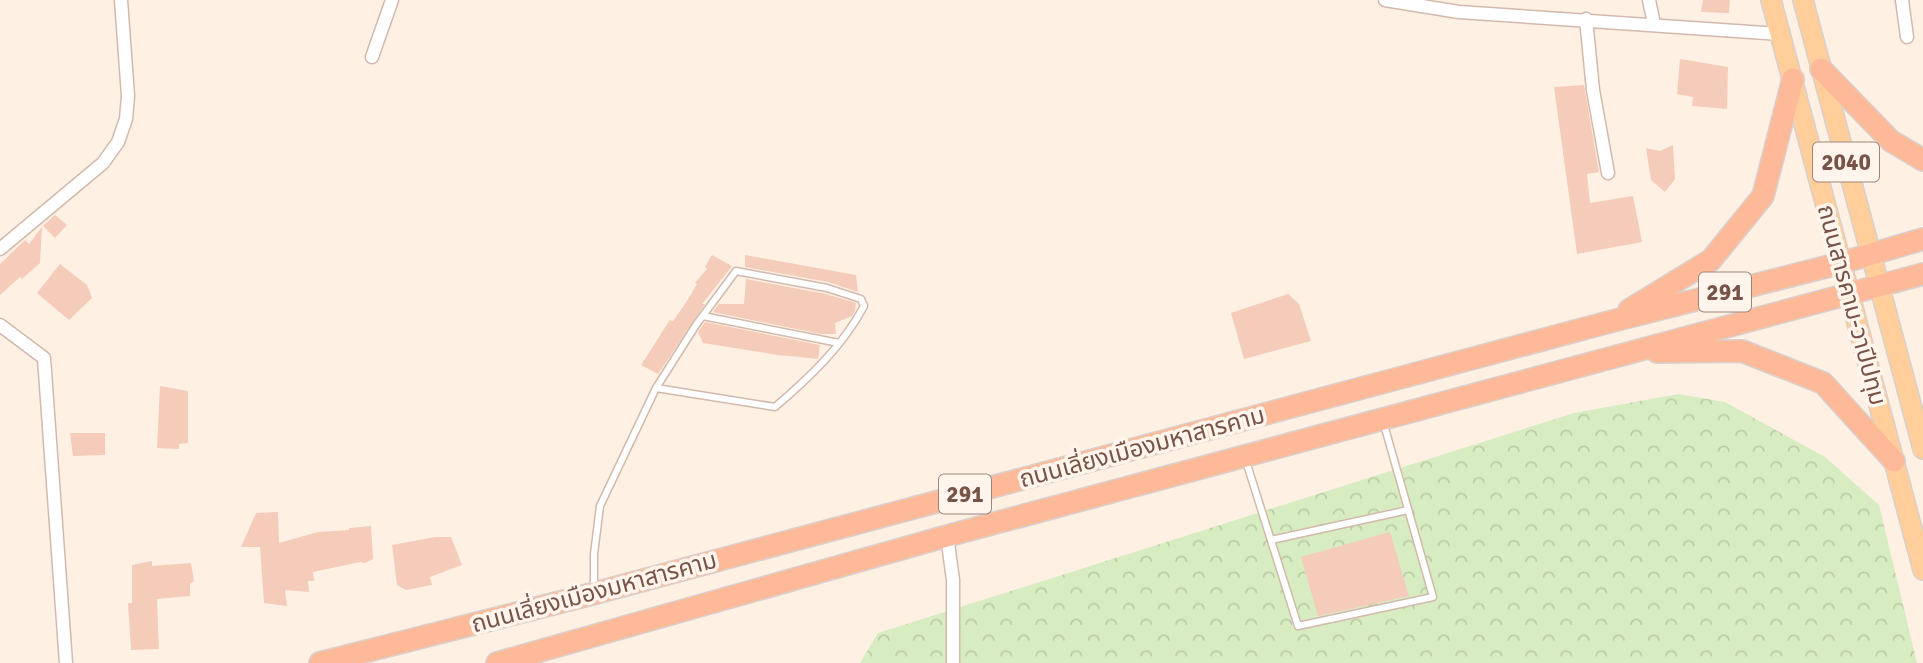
<svg xmlns="http://www.w3.org/2000/svg" width="1923" height="663" font-family="Signika,'Noto Sans Thai',sans-serif">
<defs>
<pattern id="forest-crowns" width="20" height="18" patternUnits="userSpaceOnUse" patternTransform="scale(1.75)"><rect width="20" height="18" fill="#d7ecc1"/><path d="M2 6a3 3 0 1 1 6 0M12 15a3 3 0 1 1 6 0" fill="none" stroke="#bccca7"/></pattern>
</defs>
<rect width="100%" height="100%" fill="#fef1e4"/>
<polygon fill="url(#forest-crowns)" points="1678,394 1725,402 1825,457 1879,505 1917,663 860,663 878,633 1574,413"/>
<g fill="#f5cbba">
<polygon points="1703,0 1730,0 1729,13 1701,12"/>
<polygon points="1680,59 1728,67 1727,109 1692,106 1693,97 1677,94"/>
<polygon points="1584,85 1599,172 1587,174 1590,203 1633,196 1642,242 1577,254 1554,87"/>
<polygon points="1673,145 1675,179 1665,192 1651,180 1646,148 1660,151"/>
<polygon points="55,215 67,225 55,238 43,226"/>
<polygon points="42,227 40,263 22,279 20,277 0,295 0,264 25,240 29,244"/>
<polygon points="712,255 732,266 702,304 705,304 658,374 641,365 670,320 673,321 687,301 697,284 695,283 707,269 705,267"/>
<polygon points="745,255 856,275 858,292 828,282 745,267"/>
<polygon points="60,264 87,285 92,298 69,320 37,293"/>
<polygon points="746,279 826,294 856,303 855,311 852,316 835,323 836,334 821,334 713,312 719,304 744,304"/>
<polygon points="1288,294 1299,304 1311,341 1244,359 1231,313"/>
<polygon points="705,322 820,345 818,359 778,355 703,343 698,332"/>
<polygon points="160,386 188,391 188,443 179,444 179,449 157,448"/>
<polygon points="70,433 105,433 105,455 73,456"/>
<polygon points="278,512 279,543 318,532 349,530 349,528 371,526 373,559 365,563 360,562 313,572 314,581 308,581 309,592 285,590 287,606 264,603 260,547 241,547 256,513"/>
<polygon points="1390,532 1409,596 1318,616 1301,557"/>
<polygon points="435,537 451,537 462,565 430,577 432,585 406,590 397,585 392,545"/>
<polygon points="152,561 152,566 191,563 194,581 190,584 190,596 157,599 159,649 131,650 128,603 132,603 132,565"/>
</g>
<g fill="none" stroke-linecap="round" stroke-linejoin="round">
<g stroke="#d2b9ac" stroke-width="9">
<g id="service">
<polyline points="703,316 839,343"/>
<polyline points="1245,458 1298,626 1433,597 1383,421"/>
<polyline points="1271,540 1408,510"/>
<path d="M594,588V554L600,506L656,388L696,325L736,271L827,288L861,299L864,306C843,346 809,378 775,407L656,388"/>
</g>
</g>
<g stroke="#d2b9ac" stroke-width="15">
<g id="minor">
<polyline points="1385,0 1459,12 1780,34"/>
<polyline points="1649,0 1654,24"/>
<polyline points="1902,0 1907,37"/>
<polyline points="1586,19 1593,90 1608,173"/>
<polyline points="372,57 392,0"/>
<polyline points="0,249 103,163 118,142 126,119 128,96 121,0"/>
<polyline points="0,325 44,358 66,663"/>
<polyline points="947,536 953,580 953,663"/>
</g>
</g>
<g stroke="#d9cfcc" stroke-width="22">
<g id="primary">
<polyline points="1771,0 1923,570"/>
<polyline points="1803,0 1923,449"/>
</g>
</g>
<g stroke="#d9cfcc" stroke-width="24">
<g id="trunk">
<polyline points="1821,69 1891,141 1923,160"/>
<polyline points="1629,310 1711,260 1763,196 1793,79"/>
<polyline points="1657,352 1742,351 1823,383 1894,461"/>
<polyline points="320,663 588,595 1609,322 1841,263 1923,239"/>
<polyline points="497,663 947,536 1923,274"/>
</g>
</g>
<use href="#service" stroke="#fff" stroke-width="6"/>
<use href="#minor" stroke="#fff" stroke-width="12"/>
<use href="#primary" stroke="#ffce9a" stroke-width="19"/>
<use href="#trunk" stroke="#feba98" stroke-width="21"/>
</g>
<g text-anchor="middle" stroke-width="7" stroke-linejoin="round" paint-order="stroke">
<g fill="#fff5ec" stroke="#a08479" stroke-width="2">
<rect x="1813" y="142.5" width="66" height="39" rx="5"/>
<rect x="1699" y="272.5" width="52" height="39" rx="5"/>
<rect x="939" y="474.5" width="52" height="39" rx="5"/>
</g>
<g font-size="23" font-weight="bold" fill="#785448">
<text x="1846" y="170">2040</text>
<text x="1725" y="300">291</text>
<text x="965" y="502">291</text>
</g>
<g font-size="24" fill="#785448" stroke="#fff5ec">
<text transform="translate(1852 305) rotate(75)" y="8">ถนนสารคาม-วาปีปทุม</text>
<text transform="translate(1142 447) rotate(-15)" y="8">ถนนเลี่ยงเมืองมหาสารคาม</text>
<text transform="translate(594 592) rotate(-15)" y="8">ถนนเลี่ยงเมืองมหาสารคาม</text>
</g>
</g>
</svg>
